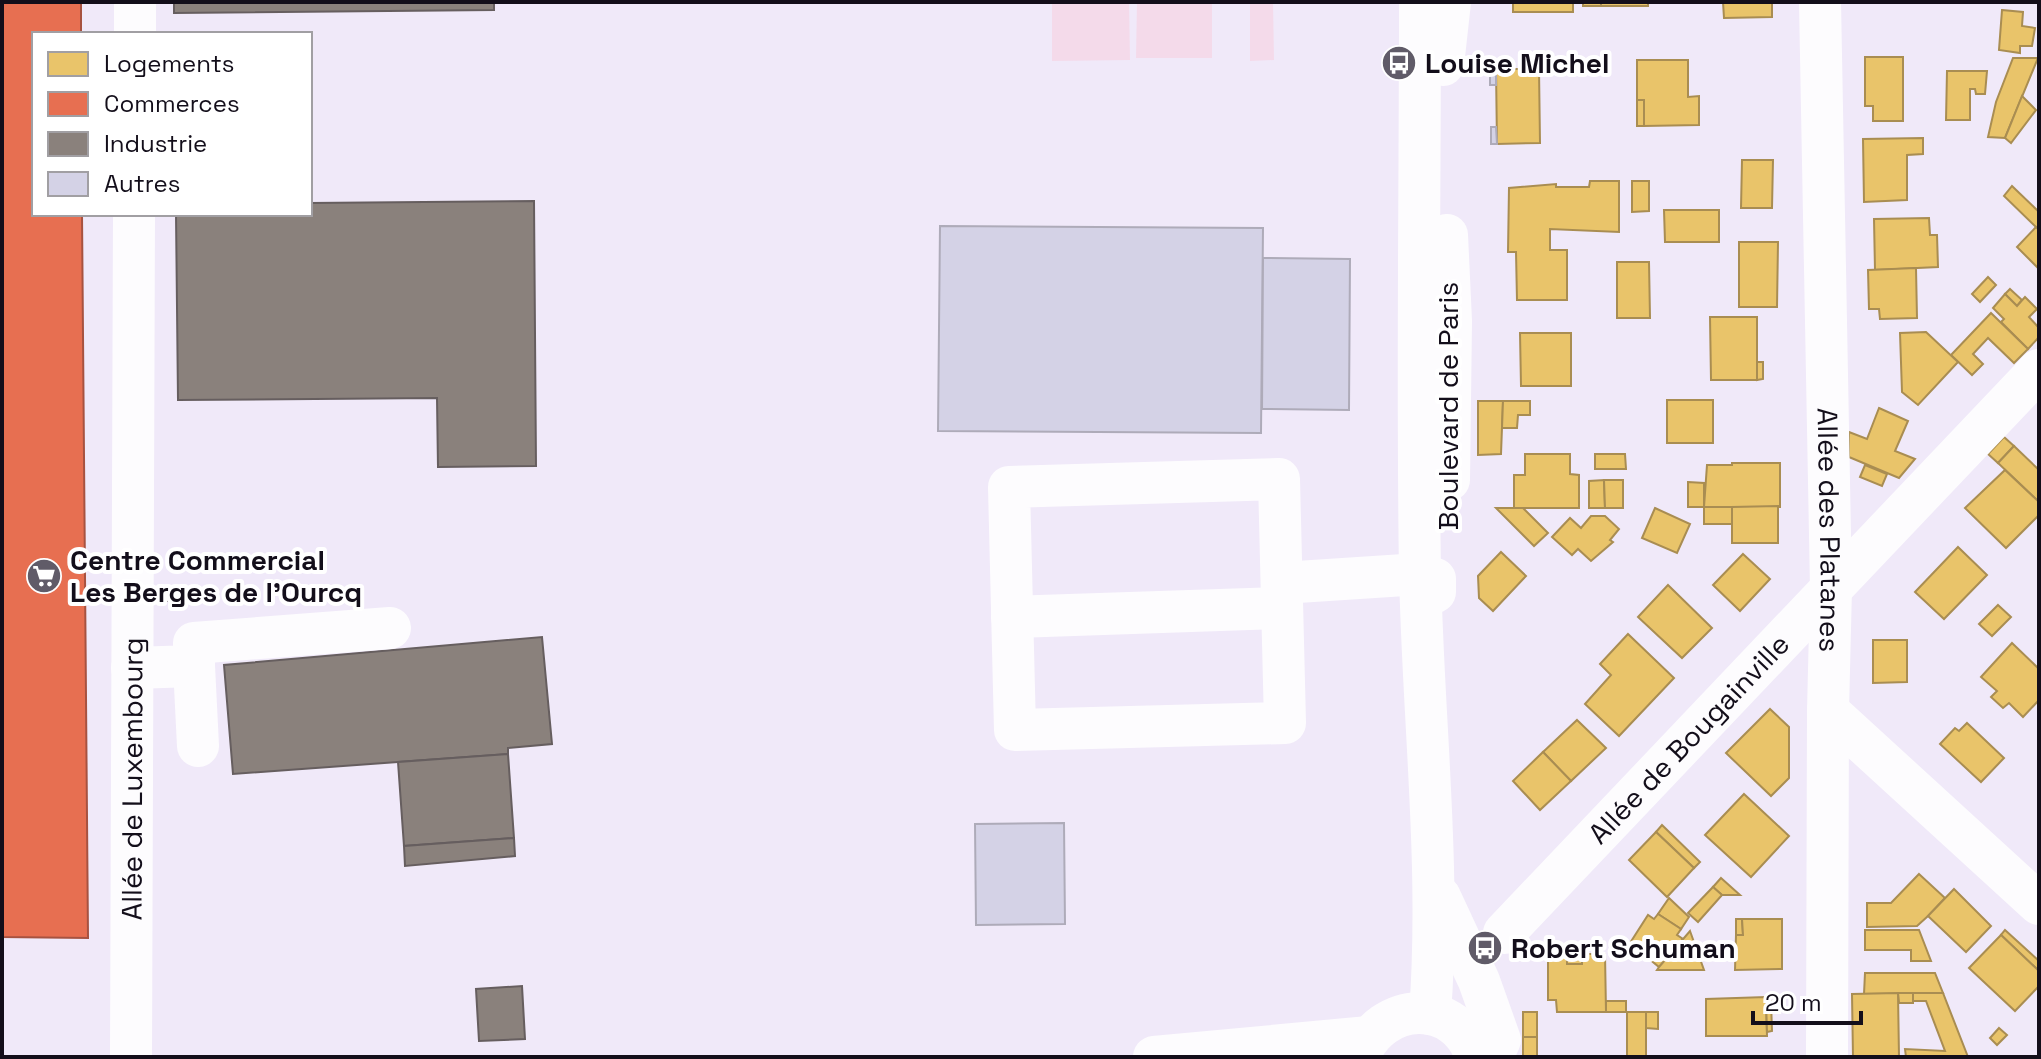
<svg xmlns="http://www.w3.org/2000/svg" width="2041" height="1059" font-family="'Space Grotesk',sans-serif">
<rect width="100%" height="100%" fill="#f0e9f9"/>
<g fill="#f4daea">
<polygon points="1052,2 1129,2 1130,60 1052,61"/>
<polygon points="1137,2 1212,2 1212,58 1136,58"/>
<polygon points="1250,2 1273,2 1274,60 1250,61"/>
</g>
<g fill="#e9c46a" stroke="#a98d52" stroke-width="2">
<rect x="1513" y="2" width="60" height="10"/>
<rect x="1583" y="2" width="18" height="4"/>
<rect x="1601" y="2" width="47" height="4"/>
<polygon points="1723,2 1772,2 1772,17 1724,18"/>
<rect x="1893" y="2" width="48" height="1"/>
<polygon points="2002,10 2023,12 2022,26 2035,28 2032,46 2020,46 2020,53 1999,50"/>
<polygon points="1865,57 1903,57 1903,121 1873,121 1873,106 1865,106"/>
<polygon points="2013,58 2038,58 2005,138 1988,137 1996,102"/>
<polygon points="1637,60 1688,60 1688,97 1699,96 1699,125 1644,126 1644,100 1637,100"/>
<polygon points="1496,69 1539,69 1540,143 1497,144"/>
<polygon points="1947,71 1987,71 1985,94 1976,94 1975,89 1970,89 1970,120 1946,120"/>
<polygon points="2022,96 2036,110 2011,143 2005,138"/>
<rect x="1637" y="100" width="7" height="26"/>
<polygon points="1923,138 1923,154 1907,155 1907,200 1864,202 1863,139"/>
<polygon points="1742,160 1773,160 1772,208 1741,208"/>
<polygon points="1590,181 1619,181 1619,232 1550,229 1550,250 1567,250 1567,300 1517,300 1516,252 1508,252 1509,188 1556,184 1556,187 1589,187"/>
<polygon points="1632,181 1649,181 1649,211 1632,212"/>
<polygon points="2012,186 2039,212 2039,230 2004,196"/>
<polygon points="1664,210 1719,210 1719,242 1665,242"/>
<polygon points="1929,218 1930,235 1937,235 1938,267 1875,270 1874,219"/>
<polygon points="2036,227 2039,230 2039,269 2017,247"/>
<polygon points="1739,242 1778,242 1777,307 1739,307"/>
<polygon points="1617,262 1649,262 1650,318 1617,318"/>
<polygon points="1916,268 1917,318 1880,319 1879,309 1869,309 1868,270"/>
<polygon points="1988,277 1996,285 1980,302 1972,294"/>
<polygon points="2010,289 2022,300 2017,306 2005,294"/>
<polygon points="2005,294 2017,306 2025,297 2037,309 2029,317 2039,328 2039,337 2028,349 2001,322 2004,319 1993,308"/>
<polygon points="1991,313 2028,349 2014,363 1988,338 1973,354 1983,364 1972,375 1951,355"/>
<polygon points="1710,317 1757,317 1757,380 1711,380"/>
<polygon points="1926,332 1958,362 1918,405 1902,392 1900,333"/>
<polygon points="1520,333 1571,333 1571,386 1521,386"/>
<polygon points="1757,362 1763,362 1763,379 1757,380"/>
<rect x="1667" y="400" width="46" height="43"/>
<polygon points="1478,401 1503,401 1501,454 1478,455"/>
<polygon points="1503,401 1530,401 1530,415 1518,415 1517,428 1502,428"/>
<polygon points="1879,408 1908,421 1895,451 1915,459 1899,478 1849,457 1849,432 1867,439"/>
<polygon points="2004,437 2014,446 1998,463 1988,454"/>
<polygon points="2014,446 2039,470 2039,497 2037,500 1998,463"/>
<polygon points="1525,454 1570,454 1570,474 1579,475 1579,508 1514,508 1514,475 1525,475"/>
<polygon points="1595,454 1625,454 1626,469 1595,469"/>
<polygon points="1732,463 1780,463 1780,507 1704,507 1707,465 1732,465"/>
<polygon points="1865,465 1887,474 1882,486 1860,477"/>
<polygon points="2005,470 2039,502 2039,515 2006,548 1965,508"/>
<polygon points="1604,480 1605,508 1589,508 1589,481"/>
<polygon points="1604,480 1623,480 1623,508 1605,508"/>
<polygon points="1688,482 1704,483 1704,507 1688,507"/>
<polygon points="1778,506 1778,543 1732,543 1732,507"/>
<rect x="1704" y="507" width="28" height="17"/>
<polygon points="1496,508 1523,508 1548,533 1534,546"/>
<polygon points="1655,508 1690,524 1677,553 1642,538"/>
<polygon points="1591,516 1605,516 1619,529 1610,540 1613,542 1591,561 1578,549 1572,555 1552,537 1570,518 1581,528"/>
<polygon points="1958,547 1987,575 1944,619 1915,592"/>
<polygon points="1501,552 1526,576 1493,611 1479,598 1478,576"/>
<polygon points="1743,554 1770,579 1740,611 1713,585"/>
<polygon points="1668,585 1712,628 1682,658 1638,617"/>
<polygon points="1998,605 2011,617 1992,636 1979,624"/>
<polygon points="1628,634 1674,678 1619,736 1585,704 1611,675 1600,664"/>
<polygon points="1873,640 1907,640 1907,682 1873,683"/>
<polygon points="2012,643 2039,669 2039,700 2023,717 2009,703 2003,708 1991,697 1997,691 1981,677"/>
<polygon points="1770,709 1789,727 1789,778 1771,796 1726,753"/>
<polygon points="1577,720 1606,748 1571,781 1543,752"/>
<polygon points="1967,723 2004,758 1981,782 1940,744 1955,728 1959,731"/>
<polygon points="1543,752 1571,781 1540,810 1513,781"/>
<polygon points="1744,794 1789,836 1751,877 1705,835"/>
<polygon points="1662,825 1700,862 1694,868 1656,832"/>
<polygon points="1656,832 1694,868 1667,897 1629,860"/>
<polygon points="1919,874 1945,898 1928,916 1917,926 1867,927 1867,903 1891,903"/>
<polygon points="1721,878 1740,895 1722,895 1713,887"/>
<polygon points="1713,887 1722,895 1698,922 1688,913"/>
<polygon points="1954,889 1991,926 1966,952 1928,916"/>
<polygon points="1669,898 1689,917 1681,929 1658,914"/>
<polygon points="1658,914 1681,929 1677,935 1683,939 1659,967 1630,943 1648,915 1654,919"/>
<polygon points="1736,919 1742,919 1743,935 1736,935"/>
<polygon points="1742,919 1782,919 1782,969 1735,970 1736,935 1743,935"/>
<polygon points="1865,930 1919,930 1931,961 1911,961 1911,950 1865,950"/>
<polygon points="2005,930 2039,961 2039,971 2001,935"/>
<polygon points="1690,931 1704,970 1657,970 1659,967"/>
<polygon points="2001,935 2039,971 2039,986 2015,1011 1969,968"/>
<polygon points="1548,954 1567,954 1567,964 1582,964 1582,954 1605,954 1606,1012 1557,1012 1556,1000 1548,1000"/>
<rect x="1567" y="954" width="15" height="10"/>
<polygon points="1865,973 1935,973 1943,993 1864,994"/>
<polygon points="1898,993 1913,993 1913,1003 1899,1003"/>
<polygon points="1898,993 1899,1057 1853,1057 1852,994"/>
<polygon points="1913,993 1943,993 1968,1057 1906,1057 1905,1049 1945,1051 1926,1001 1913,1001"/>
<polygon points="1766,997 1767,1036 1706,1036 1706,999"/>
<rect x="1606" y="1001" width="20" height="11"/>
<polygon points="1766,1001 1771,1001 1772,1031 1767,1032"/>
<rect x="1523" y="1012" width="14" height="25"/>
<rect x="1627" y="1012" width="19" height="45"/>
<polygon points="1646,1012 1658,1012 1658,1029 1646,1028"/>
<polygon points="1999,1028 2007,1035 1997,1045 1990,1038"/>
<rect x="1523" y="1037" width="14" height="20"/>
</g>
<polygon fill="#e76f51" stroke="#a75240" stroke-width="2" points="2,2 81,2 81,34 34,34 34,214 82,214 88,938 2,937"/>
<g fill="#8a817c" stroke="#665e5f" stroke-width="2">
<polygon points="174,2 494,2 494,10 174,13"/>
<polygon points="534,201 536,466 438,467 437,398 178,400 176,214 310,214 310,203"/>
<rect x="167" y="593" width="18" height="8"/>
<polygon points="542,637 552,744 508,748 508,754 233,774 224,665"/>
<polygon points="508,754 514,838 404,846 398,762"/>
<polygon points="514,838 515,856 405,866 404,846"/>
<polygon points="522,986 525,1039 479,1041 476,989"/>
</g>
<g fill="#d4d2e6" stroke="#aeabb9" stroke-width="2">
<rect x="1490" y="69" width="6" height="16"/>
<polygon points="1491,127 1496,127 1497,144 1491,144"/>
<polygon points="940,226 1263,228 1261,433 938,431"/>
<polygon points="1263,258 1350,259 1349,410 1262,409"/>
<polygon points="1064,823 1065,924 976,925 975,824"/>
</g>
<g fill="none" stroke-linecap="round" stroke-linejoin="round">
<g stroke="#fdfcfe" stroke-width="42">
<path d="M1420,2C1420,192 1417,382 1420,572C1423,720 1441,866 1430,1014"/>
<path id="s1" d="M1820,2L1831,588L1828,711L1827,1057"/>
<polyline points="135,34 135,2"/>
<polyline points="1443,65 1450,2"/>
<polyline points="1447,235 1451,321 1449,480"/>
<polygon points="1279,479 1285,723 1015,730 1009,487"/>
<polyline points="1282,583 1420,574 1435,579 1435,592"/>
<polyline points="1012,617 1282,608"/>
<polyline points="194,666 198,746"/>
<polyline points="132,668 194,666 194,643 390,628"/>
<polyline points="1828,711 2039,904"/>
<polyline points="1440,897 1479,981 1500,1040 1492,1057"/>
<path id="s2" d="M1504,933L2039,370"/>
<path id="s3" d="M131,1057L134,214"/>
<polyline points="1154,1057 1369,1037"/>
<path d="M1359,1057C1381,1000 1457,997 1476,1057"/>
</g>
</g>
<defs>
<g id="bus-disc" transform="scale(1.8)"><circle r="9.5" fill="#605b68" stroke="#fff"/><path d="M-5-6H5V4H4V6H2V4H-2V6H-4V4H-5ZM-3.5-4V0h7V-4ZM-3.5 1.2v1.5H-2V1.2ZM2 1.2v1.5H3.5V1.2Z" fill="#fff"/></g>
<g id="supermarket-disc" transform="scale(1.8)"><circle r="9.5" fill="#605b68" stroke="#fff"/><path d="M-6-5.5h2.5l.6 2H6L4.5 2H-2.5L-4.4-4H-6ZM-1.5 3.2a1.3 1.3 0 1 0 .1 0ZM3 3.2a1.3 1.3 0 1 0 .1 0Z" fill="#fff"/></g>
</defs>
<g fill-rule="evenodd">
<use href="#bus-disc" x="1399" y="63"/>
<use href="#supermarket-disc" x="44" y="576"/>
<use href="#bus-disc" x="1485" y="948"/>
</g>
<g text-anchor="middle" stroke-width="8" stroke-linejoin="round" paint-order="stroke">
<g font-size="28" font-weight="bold" fill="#130e1a" stroke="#fff" text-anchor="start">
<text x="1425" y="73">Louise Michel</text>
<text x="70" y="570">Centre Commercial<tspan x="70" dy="32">Les Berges de l'Ourcq</tspan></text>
<text x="1511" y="958">Robert Schuman</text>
</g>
<g font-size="28" fill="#130e1a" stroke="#fff">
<text transform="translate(1448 406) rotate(-90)" y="10">Boulevard de Paris</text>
<text dy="10" stroke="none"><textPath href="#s1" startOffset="528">Allée des Platanes</textPath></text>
<text dy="10" stroke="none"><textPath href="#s2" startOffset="268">Allée de Bougainville</textPath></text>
<text dy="10" stroke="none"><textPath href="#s3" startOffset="278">Allée de Luxembourg</textPath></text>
</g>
</g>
<rect width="2041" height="1059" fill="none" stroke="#130e1a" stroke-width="8"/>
<rect x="32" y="32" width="280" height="184" fill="#ffffff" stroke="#a19fa3" stroke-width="2"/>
<rect x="48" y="52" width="40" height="24" fill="#e9c46a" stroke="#a19fa3" stroke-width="2"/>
<text x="104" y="72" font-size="24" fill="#130e1a">Logements</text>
<rect x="48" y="92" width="40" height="24" fill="#e76f51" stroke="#a19fa3" stroke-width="2"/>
<text x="104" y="112" font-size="24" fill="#130e1a">Commerces</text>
<rect x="48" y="132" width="40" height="24" fill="#8a817c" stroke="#a19fa3" stroke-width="2"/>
<text x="104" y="152" font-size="24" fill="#130e1a">Industrie</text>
<rect x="48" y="172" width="40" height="24" fill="#d4d2e6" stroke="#a19fa3" stroke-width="2"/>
<text x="104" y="192" font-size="24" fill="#130e1a">Autres</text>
<path d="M1753 1011v12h108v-12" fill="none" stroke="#130e1a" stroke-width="4"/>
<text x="1765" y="1011" font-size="24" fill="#130e1a" stroke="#ffffff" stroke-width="6" paint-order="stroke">20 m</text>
</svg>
